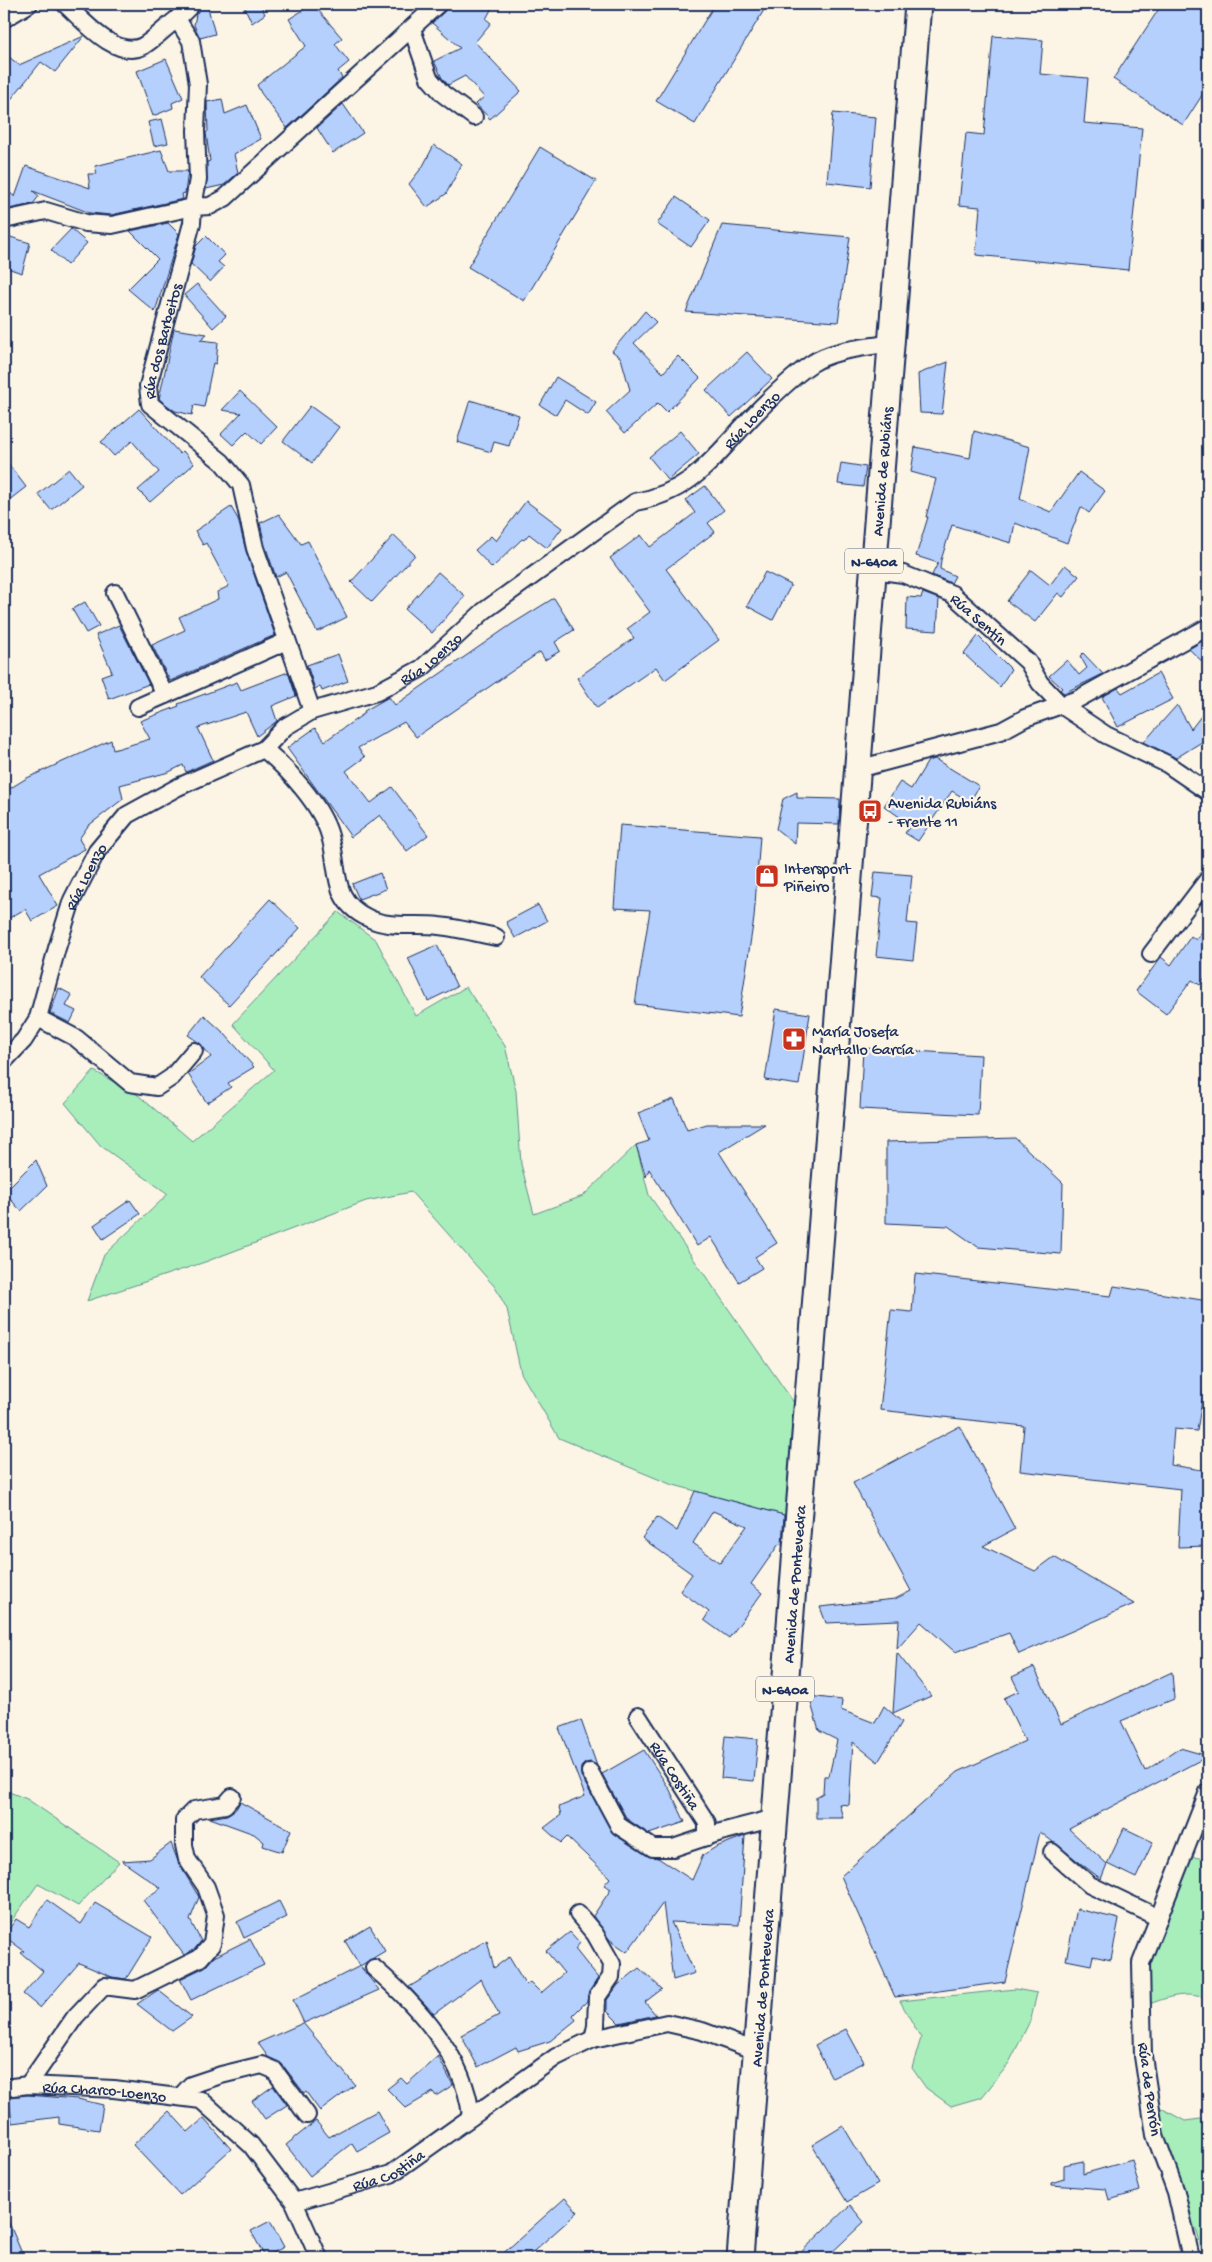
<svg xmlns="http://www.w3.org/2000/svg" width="1212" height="2262" font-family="'Gochi Hand',sans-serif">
<rect width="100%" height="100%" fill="#fcf5e5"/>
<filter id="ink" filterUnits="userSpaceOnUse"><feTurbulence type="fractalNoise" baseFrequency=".02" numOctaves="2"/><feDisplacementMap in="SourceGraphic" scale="10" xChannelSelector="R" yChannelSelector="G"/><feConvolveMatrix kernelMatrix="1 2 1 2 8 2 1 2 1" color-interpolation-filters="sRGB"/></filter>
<g filter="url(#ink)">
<g fill="#a8eebb" stroke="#628e8c">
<polygon points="338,912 376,940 416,1016 466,987 505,1046 516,1091 521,1164 534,1214 583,1196 636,1145 649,1195 806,1420 799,1519 670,1484 559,1438 521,1373 507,1309 495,1287 411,1192 366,1201 205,1262 87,1301 104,1255 168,1194 101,1146 65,1103 94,1071 138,1095 192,1141 274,1070 233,1024"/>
<polygon points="4,1790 27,1799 119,1862 78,1906 38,1884 4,1931"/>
<path d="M1183,1856L1208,1859V1999C1183,1990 1165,1998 1142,2007L1150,1939Z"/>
<polygon points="1015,1989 1037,1993 1031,2019 1008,2065 982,2097 951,2106 926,2088 912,2068 921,2038 900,2001"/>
<polygon points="1150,2102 1185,2121 1208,2118 1208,2258 1204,2258 1197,2232 1176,2192"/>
</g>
<g fill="#b6d0fe" stroke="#1b2f5e" fill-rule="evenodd">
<polygon points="202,4 207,4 215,34 200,38 194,25 196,14"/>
<polygon points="243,4 260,4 265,14 252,23"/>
<polygon points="313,4 342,38 335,44 349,62 338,71 342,78 287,128 261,93 257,85 306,46 289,19"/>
<polygon points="448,4 494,4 486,19 491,23 475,42 521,91 490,119 476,104 484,97 465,76 448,85 442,78 434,61 460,48 432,23 445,11"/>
<polygon points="715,4 754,4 764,10 695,124 656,101"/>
<polygon points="1162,4 1208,4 1208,86 1183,125 1113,79"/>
<polygon points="84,36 55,72 41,62 4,108 4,53 19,65"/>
<polygon points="993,36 1043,40 1040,74 1088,78 1084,123 1142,128 1128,270 976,255 980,207 959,205 966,133 984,135"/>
<polygon points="166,59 183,98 172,103 173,108 153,116 137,71"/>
<polygon points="222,99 225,114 247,105 261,139 234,154 238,173 224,185 206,189 207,162 210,161 206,133 208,131 207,102"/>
<polygon points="343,104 363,133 333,153 317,128"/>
<polygon points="833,113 876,117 870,187 827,182"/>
<polygon points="162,119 168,143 154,146 148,122"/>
<polygon points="434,145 462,164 446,194 427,207 409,184 423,166"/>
<polygon points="540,147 596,181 524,301 468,267"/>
<polygon points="161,150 169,171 188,171 185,193 182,194 183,199 111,215 90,213 33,191 39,196 33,204 4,210 4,188 15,197 26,166 90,188 88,174 97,174 95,166"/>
<polygon points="676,197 710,220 691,247 657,224"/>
<polygon points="168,223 179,234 155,312 128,289 158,259 130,231"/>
<polygon points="722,225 850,237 838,322 686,312"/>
<polygon points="71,229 87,243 67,265 51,250"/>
<polygon points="4,235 30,243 22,273 4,267"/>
<polygon points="206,236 225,255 218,262 224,267 210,282 191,264 196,246"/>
<polygon points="197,284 226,316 213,328 184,295"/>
<polygon points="645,311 656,322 634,343 663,373 678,356 700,378 667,412 658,403 625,433 606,412 630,390 621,358 612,351"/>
<polygon points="174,329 207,334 200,340 218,342 216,364 213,363 204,407 194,405 192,415 175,411 159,399"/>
<polygon points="747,352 772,379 731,417 706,390"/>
<polygon points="948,362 942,414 920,413 918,374"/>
<polygon points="556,377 596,402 588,415 565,400 556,415 540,405"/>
<polygon points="240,391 277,427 261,444 247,431 233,445 221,434 241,413 222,410"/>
<polygon points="470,400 519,415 509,446 494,442 491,452 457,442"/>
<polygon points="310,406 339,427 312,463 283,441"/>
<polygon points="139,409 180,454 183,451 194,464 150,502 138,490 159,472 132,441 114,456 101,442"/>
<polygon points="680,431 699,454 668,480 649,457"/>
<polygon points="974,431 1030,447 1020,499 1051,512 1079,472 1105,491 1089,513 1081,507 1067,543 1015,523 1011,543 952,525 941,560 940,569 955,576 951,583 932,575 938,563 916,556 928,517 926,517 936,479 911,472 915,447 970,458"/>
<polygon points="4,458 26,487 4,504"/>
<polygon points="841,463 866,467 863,487 838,484"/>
<polygon points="69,469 82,485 51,510 38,494"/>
<polygon points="705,486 724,510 708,523 715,532 666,569 719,640 665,680 656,667 597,708 577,678 634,638 627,629 650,612 610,558 641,535 650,547 695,513 686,500"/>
<polygon points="526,501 562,528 547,548 529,534 524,540 522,539 492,568 475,550 491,536 496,541"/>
<polygon points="231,507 238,519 246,551 275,635 170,681 152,645 185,630 179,617 218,599 217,592 229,586 206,543 203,545 195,531"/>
<polygon points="279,514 301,544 308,541 347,617 317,632 286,572 276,577 265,545 260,523"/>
<polygon points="394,535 415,555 372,602 351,582"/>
<polygon points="1065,565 1079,576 1063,597 1058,593 1035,622 1007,601 1031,570 1050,585"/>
<polygon points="438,572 465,596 432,633 405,609"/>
<polygon points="765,572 791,585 773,620 747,606"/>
<polygon points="923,593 939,599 937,631 906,629 907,597 921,598"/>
<polygon points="554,598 574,630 555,642 560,651 545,660 540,652 416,737 404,722 358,748 365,757 346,771 371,803 392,787 428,835 407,851 380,815 351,837 287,748 315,728 325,741 365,713 364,711 389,697 395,705 512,624"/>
<polygon points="85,602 99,626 86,633 72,609"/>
<polygon points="119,625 149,684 109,699 101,676 112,672 96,635"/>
<polygon points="978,636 1011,669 1000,687 964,654"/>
<polygon points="1204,640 1208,645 1208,667 1189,649"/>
<polygon points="1083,653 1103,674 1064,693 1060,690 1062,688 1049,676 1067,660 1079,675 1087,668 1080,656"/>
<polygon points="338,654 348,681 322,691 320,686 315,689 307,665"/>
<polygon points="288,672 296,696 272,706 277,721 257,736 246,712 198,728 213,760 186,772 183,765 169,772 120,785 123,799 88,826 79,839 85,849 39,874 58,906 32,921 25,909 4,921 4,792 27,778 111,740 113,750 150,739 140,721 179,706 178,704 237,682 241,690"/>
<polygon points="1158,673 1173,699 1118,727 1102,697 1118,688 1122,693"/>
<polygon points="1177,705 1191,729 1208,707 1208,738 1176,758 1144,742"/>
<polygon points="935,759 979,786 970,802 952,791 918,841 905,833 911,825 884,806 900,782 911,789 928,761"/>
<polygon points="797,792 797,798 840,799 839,824 796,823 795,844 776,829 783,799"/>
<polygon points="620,825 760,836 754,918 739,1017 635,1004 650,910 614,908"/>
<polygon points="875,872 912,875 907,923 917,924 913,960 876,956 882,898 872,897"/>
<polygon points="380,873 386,889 359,899 352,884"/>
<polygon points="270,899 300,928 229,1005 199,977"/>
<polygon points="538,905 547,921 515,938 506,922"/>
<polygon points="1208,922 1208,973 1200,985 1192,980 1166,1014 1136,991 1161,957 1171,965 1191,936 1196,940"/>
<polygon points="437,945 457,987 428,1001 408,958"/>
<polygon points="59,988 72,995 66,1006 76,1011 70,1023 50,1013"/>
<polygon points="776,1009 810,1014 799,1085 765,1080"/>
<polygon points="204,1015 224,1033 254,1067 228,1083 231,1087 207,1103 188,1074 211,1057 201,1044 188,1035"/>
<polygon points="863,1048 981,1055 978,1115 860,1109"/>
<polygon points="674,1099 687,1130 707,1124 765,1124 719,1152 777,1243 755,1257 762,1268 739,1282 711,1237 697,1246 649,1169 646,1177 636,1145 649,1141 638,1113"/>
<polygon points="1015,1138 1063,1183 1061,1254 978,1247 948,1226 886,1223 886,1142"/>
<polygon points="36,1160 47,1186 21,1211 4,1192"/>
<polygon points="130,1200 140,1214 103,1239 94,1225"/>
<polygon points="915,1274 1111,1296 1114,1286 1208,1301 1208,1364 1197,1431 1174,1429 1171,1465 1208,1471 1208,1546 1178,1547 1181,1489 1020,1471 1024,1426 880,1410 891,1310 912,1312"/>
<polygon points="960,1426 1015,1529 983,1546 1035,1571 1054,1557 1134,1604 1019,1654 1009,1633 955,1652 921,1622 897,1649 899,1620 826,1623 820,1607 895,1599 911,1591 853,1483"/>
<path d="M695,1491L784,1515L782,1545L779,1544L751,1584L762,1593L729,1638L704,1620L709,1612L680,1591L692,1574L642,1538L657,1517L677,1531ZM713,1511L747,1526L720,1563L693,1543Z"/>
<polygon points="897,1653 931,1696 893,1713"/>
<polygon points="1034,1667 1061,1724 1172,1672 1174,1699 1121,1721 1145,1771 1180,1748 1208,1756 1069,1829 1107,1864 1101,1879 1040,1832 1005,1982 895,1997 841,1876 958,1772 1025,1741 1004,1698 1019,1691 1012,1677"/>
<polygon points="809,1696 842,1700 841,1710 875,1723 884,1706 902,1722 878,1762 853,1742 849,1805 839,1804 843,1818 816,1818 816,1797 823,1793 824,1776 829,1776 837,1740 819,1731"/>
<polygon points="581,1720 597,1766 591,1762 585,1763 581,1767 581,1776 614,1834 648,1856 658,1858 692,1880 703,1855 716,1847 745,1836 739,1925 671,1922 695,1973 673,1980 663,1903 627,1952 609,1939 593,1916 611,1889 604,1885 610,1878 567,1837 561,1843 544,1828 561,1815 559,1807 585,1796 559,1728"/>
<polygon points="725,1736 758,1739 754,1781 721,1778"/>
<polygon points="644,1750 670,1790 685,1822 649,1834 627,1819 602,1774"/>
<polygon points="240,1802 291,1830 282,1852 263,1846 264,1842 254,1834 210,1818 227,1815 236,1809"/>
<polygon points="1124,1828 1153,1842 1136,1878 1107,1864"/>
<polygon points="171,1843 179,1864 199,1897 190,1920 201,1941 194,1950 184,1955 143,1900 161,1888 122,1861 150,1859"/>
<polygon points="47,1900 81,1924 95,1903 152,1937 126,1979 112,1977 79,1963 40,2008 23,1994 43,1971 21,1953 24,1951 4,1936 16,1919 29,1927"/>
<polygon points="279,1901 287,1917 244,1938 237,1922"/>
<polygon points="1077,1909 1119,1919 1111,1960 1093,1956 1091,1965 1066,1960"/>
<polygon points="370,1926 385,1951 360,1966 345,1941"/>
<polygon points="570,1932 580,1943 575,1949 598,1978 589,1992 587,2001 573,2015 576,2020 550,2041 518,2051 516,2047 478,2067 461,2035 499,2015 481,1979 434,2014 409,1987 487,1940 494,1968 509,1957 526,1985 530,1982 541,1993 564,1973 546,1951"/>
<polygon points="250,1939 264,1965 191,2000 180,1979 205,1967 214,1957"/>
<polygon points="360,1966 379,1990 304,2023 293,2000"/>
<polygon points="639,1968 662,1989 645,2002 656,2015 619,2023 607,2011 607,2000 618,1985"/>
<polygon points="158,1990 192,2017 172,2031 137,2004"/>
<polygon points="303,2023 355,2085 320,2111 306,2092 304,2093 282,2064 268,2057 258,2043"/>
<polygon points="846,2029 864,2062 832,2078 815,2045"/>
<polygon points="438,2056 453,2085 436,2096 433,2092 406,2108 387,2089 401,2078 407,2084"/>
<polygon points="273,2086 287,2105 265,2119 252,2101"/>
<polygon points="28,2095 78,2099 103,2105 99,2130 59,2124 59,2117 12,2123 9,2097"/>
<polygon points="169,2111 188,2132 204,2118 231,2149 180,2195 133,2145"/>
<polygon points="377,2111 389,2133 357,2151 352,2143 310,2176 286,2145 316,2121 329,2137"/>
<polygon points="843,2126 878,2184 847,2202 812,2145"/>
<polygon points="1132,2160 1140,2191 1109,2200 1106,2189 1051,2185 1051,2183 1064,2179 1064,2165 1083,2161 1083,2174"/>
<polygon points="565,2198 578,2212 526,2258 498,2258"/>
<polygon points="850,2205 864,2222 826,2258 795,2258"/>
<polygon points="4,2211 24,2258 4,2258"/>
<polygon points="270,2221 284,2247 265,2257 251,2231"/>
</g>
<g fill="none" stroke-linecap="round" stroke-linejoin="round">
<g stroke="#1b2f5e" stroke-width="20">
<g id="minor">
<polyline points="4,19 29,4"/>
<polyline points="177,19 192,4"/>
<polyline points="412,29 429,78 443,94 474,117"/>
<path d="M4,220L46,211L86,223L112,225L193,207L198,179L196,131L198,84L191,41L177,19C166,27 155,39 143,46C116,60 83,20 65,4"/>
<path id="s1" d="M873,570L903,574L952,594L1028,662L1040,683L1061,705L1106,735L1167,764L1208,792"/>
<polyline points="115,593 165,695"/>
<polyline points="138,707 287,641"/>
<path id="s2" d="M312,711L255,548L241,485L222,462L150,404L148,386L192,223L193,207L210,206L225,198L438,4"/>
<path d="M264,749C288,769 322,806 330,836C340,870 330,900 368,918C390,929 416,923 439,926C458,928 477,933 496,937"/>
<polyline points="858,769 1001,731 1025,718 1078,699 1208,627"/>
<polyline points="1151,954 1208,879"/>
<polyline points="38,1018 76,1038 130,1083 157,1087 172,1077 194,1051"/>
<path id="s3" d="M4,1061L24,1040L38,1018L57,948L72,900L97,851L127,815L178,787L264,749L285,727L312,711L377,692L422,668L484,611L635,502C692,492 712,459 749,420C764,404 793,376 811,364C833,349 865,348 891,343"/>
<path id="s4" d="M638,1716L707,1823V1837"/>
<polyline points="590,1772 619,1826 653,1848 673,1848 721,1832 775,1818"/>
<polyline points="1052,1852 1090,1885 1159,1918"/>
<polyline points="578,1914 595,1934 612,1964 611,1977 597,1997 596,2026 593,2039"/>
<path d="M374,1968C417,2005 466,2058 471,2117"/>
<polyline points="28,2085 75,2017 104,1986 135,1990 200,1958 212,1944 216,1915 206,1887 187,1859 184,1845 184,1820 194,1810 225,1805 232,1797"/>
<path id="s5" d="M4,2088L28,2085L114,2089L201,2100L251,2145L294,2202L319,2258"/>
<polyline points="180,2097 191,2085 221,2075 262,2065 274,2070 307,2115"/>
<path id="s6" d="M294,2202L391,2174L556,2057L593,2039L667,2023L702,2031L756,2051"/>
<polyline points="1191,2258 1176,2192 1155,2135 1143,2056 1141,1963 1208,1792"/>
</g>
</g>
<g stroke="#1b2f5e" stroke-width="29">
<g id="primary">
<path id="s7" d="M740,2258L918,4"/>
</g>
</g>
<use href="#minor" stroke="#fcf5e5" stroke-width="16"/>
<use href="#primary" stroke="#fcf5e5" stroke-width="25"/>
</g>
</g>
<defs>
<g id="bus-square" transform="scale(1.25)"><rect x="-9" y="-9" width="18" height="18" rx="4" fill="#c8321e" stroke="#fcf5e5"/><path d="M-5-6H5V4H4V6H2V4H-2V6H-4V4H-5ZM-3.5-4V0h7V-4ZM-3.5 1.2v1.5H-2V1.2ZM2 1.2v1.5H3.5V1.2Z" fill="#fff"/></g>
<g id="shop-square" transform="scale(1.25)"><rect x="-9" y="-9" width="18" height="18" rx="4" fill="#c8321e" stroke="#fcf5e5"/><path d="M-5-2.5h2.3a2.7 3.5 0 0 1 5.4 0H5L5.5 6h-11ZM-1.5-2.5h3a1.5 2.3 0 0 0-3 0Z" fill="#fff"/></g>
<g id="pharmacy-square" transform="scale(1.25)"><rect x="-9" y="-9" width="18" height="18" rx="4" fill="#c8321e" stroke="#fcf5e5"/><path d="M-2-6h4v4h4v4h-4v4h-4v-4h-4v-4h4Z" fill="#fff"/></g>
</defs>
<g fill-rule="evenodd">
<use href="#bus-square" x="870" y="811"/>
<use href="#shop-square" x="767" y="876"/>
<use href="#pharmacy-square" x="794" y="1039"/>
</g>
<g text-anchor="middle" stroke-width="4.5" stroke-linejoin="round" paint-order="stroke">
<g fill="#fcf5e5" stroke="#5e6a86" stroke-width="1">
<rect x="845" y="548.5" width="58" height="25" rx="4"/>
<rect x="756" y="1676.5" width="58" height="25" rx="4"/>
</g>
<g font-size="15" font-weight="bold" fill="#1b2f5e">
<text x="874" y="566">N-640a</text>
<text x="785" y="1694">N-640a</text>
</g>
<g font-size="16" fill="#1b2f5e" stroke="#fcf5e5">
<text dy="6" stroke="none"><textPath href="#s2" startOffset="424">Rúa dos Barbeitos</textPath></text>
<text dy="6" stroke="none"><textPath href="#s3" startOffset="1029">Rúa Loenzo</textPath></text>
<text dy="6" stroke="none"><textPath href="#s7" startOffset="1792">Avenida de Rubiáns</textPath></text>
<text dy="6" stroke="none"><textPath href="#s1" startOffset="120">Rúa Sentín</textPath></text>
<text dy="6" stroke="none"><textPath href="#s3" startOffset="625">Rúa Loenzo</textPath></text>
<text dy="6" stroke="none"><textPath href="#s3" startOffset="205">Rúa Loenzo</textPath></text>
<text dy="6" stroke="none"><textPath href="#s7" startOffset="676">Avenida de Pontevedra</textPath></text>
<text dy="6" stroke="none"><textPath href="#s4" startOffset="70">Rúa Costiña</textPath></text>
<text dy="6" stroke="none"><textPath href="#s7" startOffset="271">Avenida de Pontevedra</textPath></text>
<text transform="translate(1151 2089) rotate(82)" y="6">Rúa de Perrón</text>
<text dy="6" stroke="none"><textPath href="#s5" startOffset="101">Rúa Charco-Loenzo</textPath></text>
<text dy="6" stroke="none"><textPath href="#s6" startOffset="100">Rúa Costiña</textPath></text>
</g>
<g font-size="16" fill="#1b2f5e" stroke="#fcf5e5" text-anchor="start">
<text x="888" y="808">Avenida Rubiáns<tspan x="888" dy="18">- Frente 11</tspan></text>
<text x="784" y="873">Intersport<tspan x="784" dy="18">Piñeiro</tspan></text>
<text x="812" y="1036">María Josefa<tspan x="812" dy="18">Nartallo García</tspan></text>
</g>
</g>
<rect width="1212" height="2262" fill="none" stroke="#fcf5e5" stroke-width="20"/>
<rect x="10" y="10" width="1192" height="2242" fill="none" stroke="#1b2f5e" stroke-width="2" filter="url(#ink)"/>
</svg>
